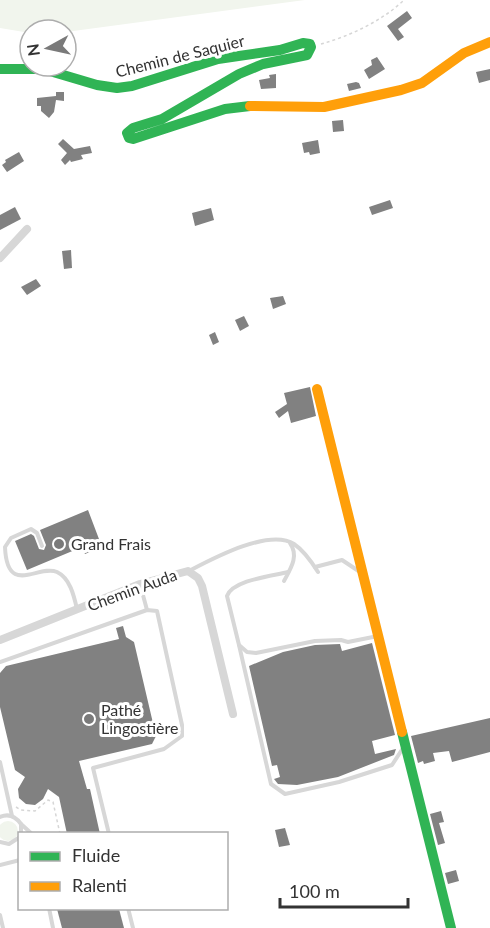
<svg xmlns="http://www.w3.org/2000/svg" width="490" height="928" font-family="Lato,sans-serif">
<rect width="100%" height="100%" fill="#fff"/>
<g fill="#f1f5ed">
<polygon points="0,0 305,0 66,32 66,30 30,30 30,33 0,28"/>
<circle cx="8" cy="831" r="10"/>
</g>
<g fill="#818181">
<polygon points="407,11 412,18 398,29 404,37 398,41 387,26"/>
<polygon points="377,57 385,69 369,79 364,70 372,65 371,60"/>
<polygon points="490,69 490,80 479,83 476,72"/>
<polygon points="276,74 276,88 261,89 259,80 270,78 269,75"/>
<polygon points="356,82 359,83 361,88 349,91 347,84"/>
<polygon points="56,92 64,92 64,101 56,100 54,112 49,118 41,111 41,106 37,106 37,98 56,96"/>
<polygon points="343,120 344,131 333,132 332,121"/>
<polygon points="63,139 74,149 90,146 92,153 81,155 83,159 71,162 70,160 65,165 61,160 67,153 58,144"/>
<polygon points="318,140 320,153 310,155 309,152 304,153 302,143"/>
<polygon points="19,152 24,161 7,172 2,165 6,162 5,160"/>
<polygon points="390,200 393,208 372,215 369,207"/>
<polygon points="15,207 21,219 0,230 0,215"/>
<polygon points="211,208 214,220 195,226 192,213"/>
<polygon points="71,250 72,268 64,269 62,251"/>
<polygon points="36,279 41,286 27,295 21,287"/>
<polygon points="283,296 286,304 273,309 270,298"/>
<polygon points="244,316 249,326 240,331 235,320"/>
<polygon points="215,332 219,342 213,345 209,335"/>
<polygon points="310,387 316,416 291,423 288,411 279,418 275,412 287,404 284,393"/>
<polygon points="88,510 102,547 85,554 82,547 27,570 15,541 31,534 34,536 39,549 44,550 46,545 40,530"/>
<polygon points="123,626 126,637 134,642 156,736 152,744 79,761 87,789 90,789 100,834 67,834 59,797 48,789 43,799 35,805 26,804 19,798 18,789 25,777 15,770 0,707 0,673 6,666 119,639 116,628"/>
<polygon points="372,643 395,735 372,741 375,754 396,749 394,755 338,777 297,785 278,784 274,779 280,777 277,765 272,766 249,666 283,652 315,645 340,644 342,651"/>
<polygon points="490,718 490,752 452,762 449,751 433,753 435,761 424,764 423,761 418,763 411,736"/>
<polygon points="441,811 444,822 439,823 445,843 438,845 430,814"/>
<polygon points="285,828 290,845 279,847 275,830"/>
<polygon points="456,870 459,881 448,884 445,873"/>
<polygon points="57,909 119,909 124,928 62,928"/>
</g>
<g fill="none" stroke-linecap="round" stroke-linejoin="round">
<g stroke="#d6d6d6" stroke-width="1.5" stroke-dasharray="3 3" stroke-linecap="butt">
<path d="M321,44C350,36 382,21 404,0"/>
<polyline points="16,807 21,810 35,811 48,800 53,802 60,834"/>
</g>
<g stroke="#d7d7d7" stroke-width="4">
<path d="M42,546L37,533L31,529L11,538L5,547C7,597 38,564 57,572C70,578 74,596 77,609"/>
<polyline points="315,567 342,560 360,572"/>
<path d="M189,571C212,559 269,528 294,544C303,550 313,564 318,572"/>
<path d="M288,572C272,576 233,580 227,596L239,645L247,652L256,653L315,641L341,640L348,642L378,636"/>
<path d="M284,581C291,568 299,556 290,543"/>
<polyline points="140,584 147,610"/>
<polyline points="239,645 271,784 285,794 339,782 392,765 403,748"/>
<polyline points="0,662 147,610 157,611 182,725 182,736 164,749 93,768 109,834"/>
<polyline points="0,762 12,816"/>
<path d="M0,817C9,813 16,817 21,824V834"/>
<polyline points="21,824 32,834"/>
<polyline points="0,842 9,844 20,837"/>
<polyline points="0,865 20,860"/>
<polyline points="49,908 53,928"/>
<polyline points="128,908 133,928"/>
<polyline points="0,915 3,928"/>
</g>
<g stroke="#d7d7d7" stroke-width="8">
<polyline points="0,258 27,229"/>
<polyline points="0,640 140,584 188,571 198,578 202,586 233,714"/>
</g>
<g stroke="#30b455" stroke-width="10">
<polyline points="0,69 43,69 97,85 117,88 132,86 218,59 280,50 303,43 310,44 311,47 307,55 263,64 239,74 162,119 133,128 127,133 129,138 133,139 225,109 250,106"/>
<polyline points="402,732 451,928"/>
</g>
<g stroke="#ff9f0a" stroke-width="10">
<polyline points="250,106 324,107 401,90 422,83 464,53 490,42"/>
<polyline points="317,389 402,732"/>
</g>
</g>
<g fill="#7a7a7a" stroke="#fff" stroke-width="2">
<circle cx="59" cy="544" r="6"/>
<circle cx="89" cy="719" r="6"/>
</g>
<g text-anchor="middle" stroke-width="6" stroke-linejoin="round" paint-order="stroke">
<g font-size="16" fill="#333" stroke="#fff">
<text transform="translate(180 56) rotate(-14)" y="6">Chemin de Saquier</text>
<text transform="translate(132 590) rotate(-20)" y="6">Chemin Auda</text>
</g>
<g font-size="16" fill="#333" stroke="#fff" text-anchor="start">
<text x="71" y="550">Grand Frais</text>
<text x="101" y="716">Pathé<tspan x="101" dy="18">Lingostière</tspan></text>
</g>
</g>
<rect x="18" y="832" width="210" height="78" fill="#ffffff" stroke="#adadad" stroke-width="1.5"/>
<rect x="30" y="852" width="30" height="9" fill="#30b455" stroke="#adadad" stroke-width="1.5"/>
<text x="72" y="862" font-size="18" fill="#333333">Fluide</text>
<rect x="30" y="882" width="30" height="9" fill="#ff9f0a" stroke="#adadad" stroke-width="1.5"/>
<text x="72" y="892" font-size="18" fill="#333333">Ralenti</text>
<g transform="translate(48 48) rotate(262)"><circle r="28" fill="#ffffff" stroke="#adadad" stroke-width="1.5"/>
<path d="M0-4.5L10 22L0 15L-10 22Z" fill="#7a7a7a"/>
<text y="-9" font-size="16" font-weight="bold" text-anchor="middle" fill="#333333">N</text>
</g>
<path d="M280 898v9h128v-9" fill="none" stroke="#333333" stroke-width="3"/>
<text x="289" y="898" font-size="18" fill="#333333" stroke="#ffffff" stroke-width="4.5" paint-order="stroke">100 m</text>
</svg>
